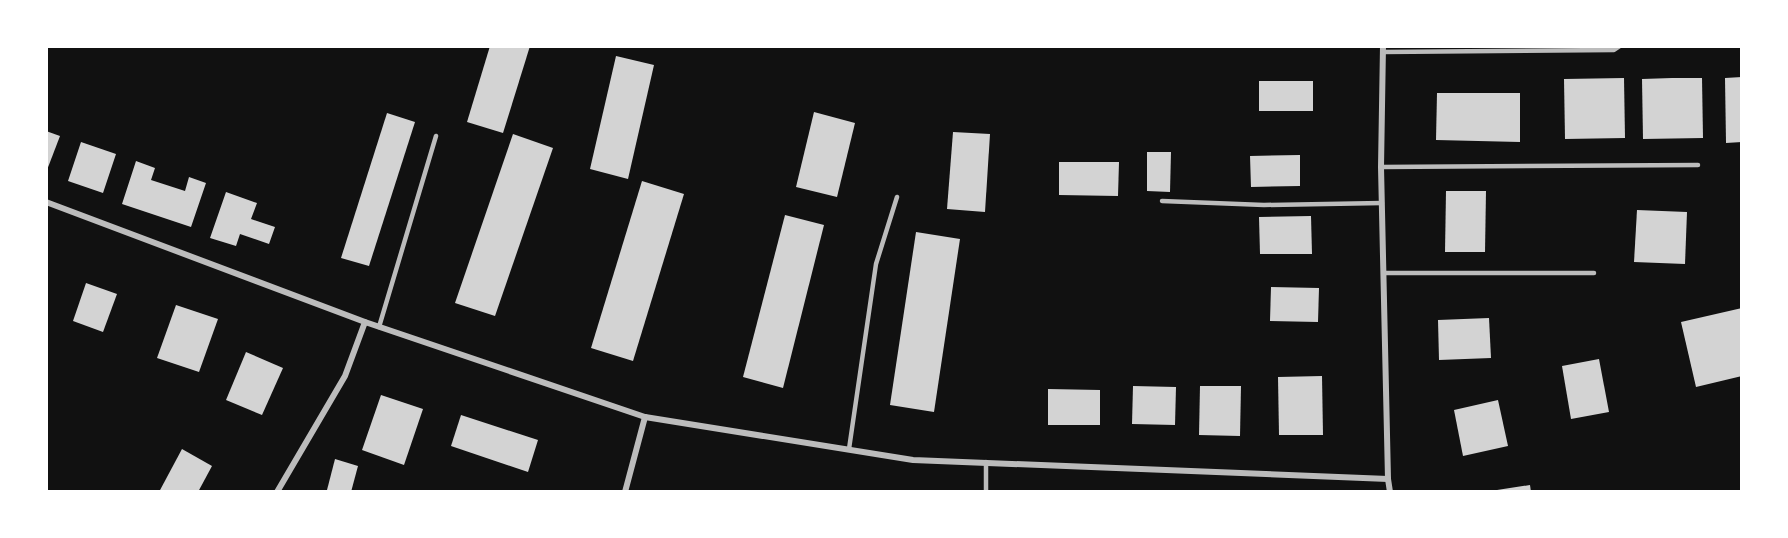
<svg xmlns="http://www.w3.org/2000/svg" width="1788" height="538" font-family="Poppins,sans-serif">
<rect width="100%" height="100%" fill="#111"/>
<g fill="#d3d3d3">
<polygon points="490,46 530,46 503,133 467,122"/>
<polygon points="616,56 654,65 628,179 590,169"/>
<polygon points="1742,77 1742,142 1726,143 1725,78"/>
<polygon points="1624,78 1625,138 1565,139 1564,79"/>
<polygon points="1672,78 1702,78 1703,138 1643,139 1642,79"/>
<rect x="1259" y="81" width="54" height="30"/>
<polygon points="1437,93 1520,93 1520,142 1436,140"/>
<polygon points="814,112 855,123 837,197 796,187"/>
<polygon points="387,113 415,122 369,266 341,258"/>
<polygon points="46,131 60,136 47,170 46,170"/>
<polygon points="953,132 990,134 985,212 947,209"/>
<polygon points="513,134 553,148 495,316 455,303"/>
<polygon points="81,142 116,154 103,193 68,181"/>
<polygon points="1147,152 1171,152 1170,192 1147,191"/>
<polygon points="1300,155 1300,186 1251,187 1250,156"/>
<polygon points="136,161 155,168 151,180 185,191 189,177 206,183 191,227 122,204"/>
<polygon points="1059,162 1119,162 1118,196 1059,195"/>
<polygon points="642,181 684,194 633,361 591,348"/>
<polygon points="1446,191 1486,191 1485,252 1445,252"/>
<polygon points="226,192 257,203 251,219 275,227 269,244 240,234 236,246 210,238"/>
<polygon points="1637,210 1687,212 1685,264 1634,262"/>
<polygon points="785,215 824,225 783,388 743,377"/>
<polygon points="1311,216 1312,254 1260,254 1259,217"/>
<polygon points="916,232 960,239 934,412 890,405"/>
<polygon points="86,283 117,294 103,332 73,321"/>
<polygon points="1271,287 1319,288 1318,322 1270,321"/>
<polygon points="176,305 218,319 199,372 157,358"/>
<polygon points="1742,308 1742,376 1696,387 1681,322"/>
<polygon points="1489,318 1491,358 1439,360 1438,320"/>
<polygon points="246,352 283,368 262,415 226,400"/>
<polygon points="1599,359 1609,412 1571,419 1562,366"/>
<polygon points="1322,376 1323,435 1279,435 1278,377"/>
<polygon points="1133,386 1176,387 1175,425 1132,424"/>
<polygon points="1200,386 1241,386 1240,436 1199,435"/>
<polygon points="1048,389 1100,390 1100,425 1048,425"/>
<polygon points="381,395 423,409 404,465 362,450"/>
<polygon points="1498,400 1508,446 1463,456 1454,410"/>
<polygon points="461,415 538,440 528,472 451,446"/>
<polygon points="182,449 212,466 198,492 159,492"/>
<polygon points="335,459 358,466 351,492 334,492 327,490"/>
<polygon points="1530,485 1531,492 1497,492 1497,490"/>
</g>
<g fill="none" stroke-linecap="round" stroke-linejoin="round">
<g stroke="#bcbcbc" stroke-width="4.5">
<polyline points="1383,52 1614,50 1620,46"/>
<polyline points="1381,167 1698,165"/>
<polyline points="1162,201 1264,205 1382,203"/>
<polyline points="1384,273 1594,273"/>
<polyline points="379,327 436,136"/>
<polyline points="849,449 876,264 897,197"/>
<polyline points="986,492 986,462"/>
</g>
<g stroke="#bcbcbc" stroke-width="6">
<polyline points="1383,46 1381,167 1388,479 1390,492"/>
<polyline points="46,202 365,322 645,417 913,460 1388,479"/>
<polyline points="277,492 345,376 365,322"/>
<polyline points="625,492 645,417"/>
</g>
</g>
<rect width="1788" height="538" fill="none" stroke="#ffffff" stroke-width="96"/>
</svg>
